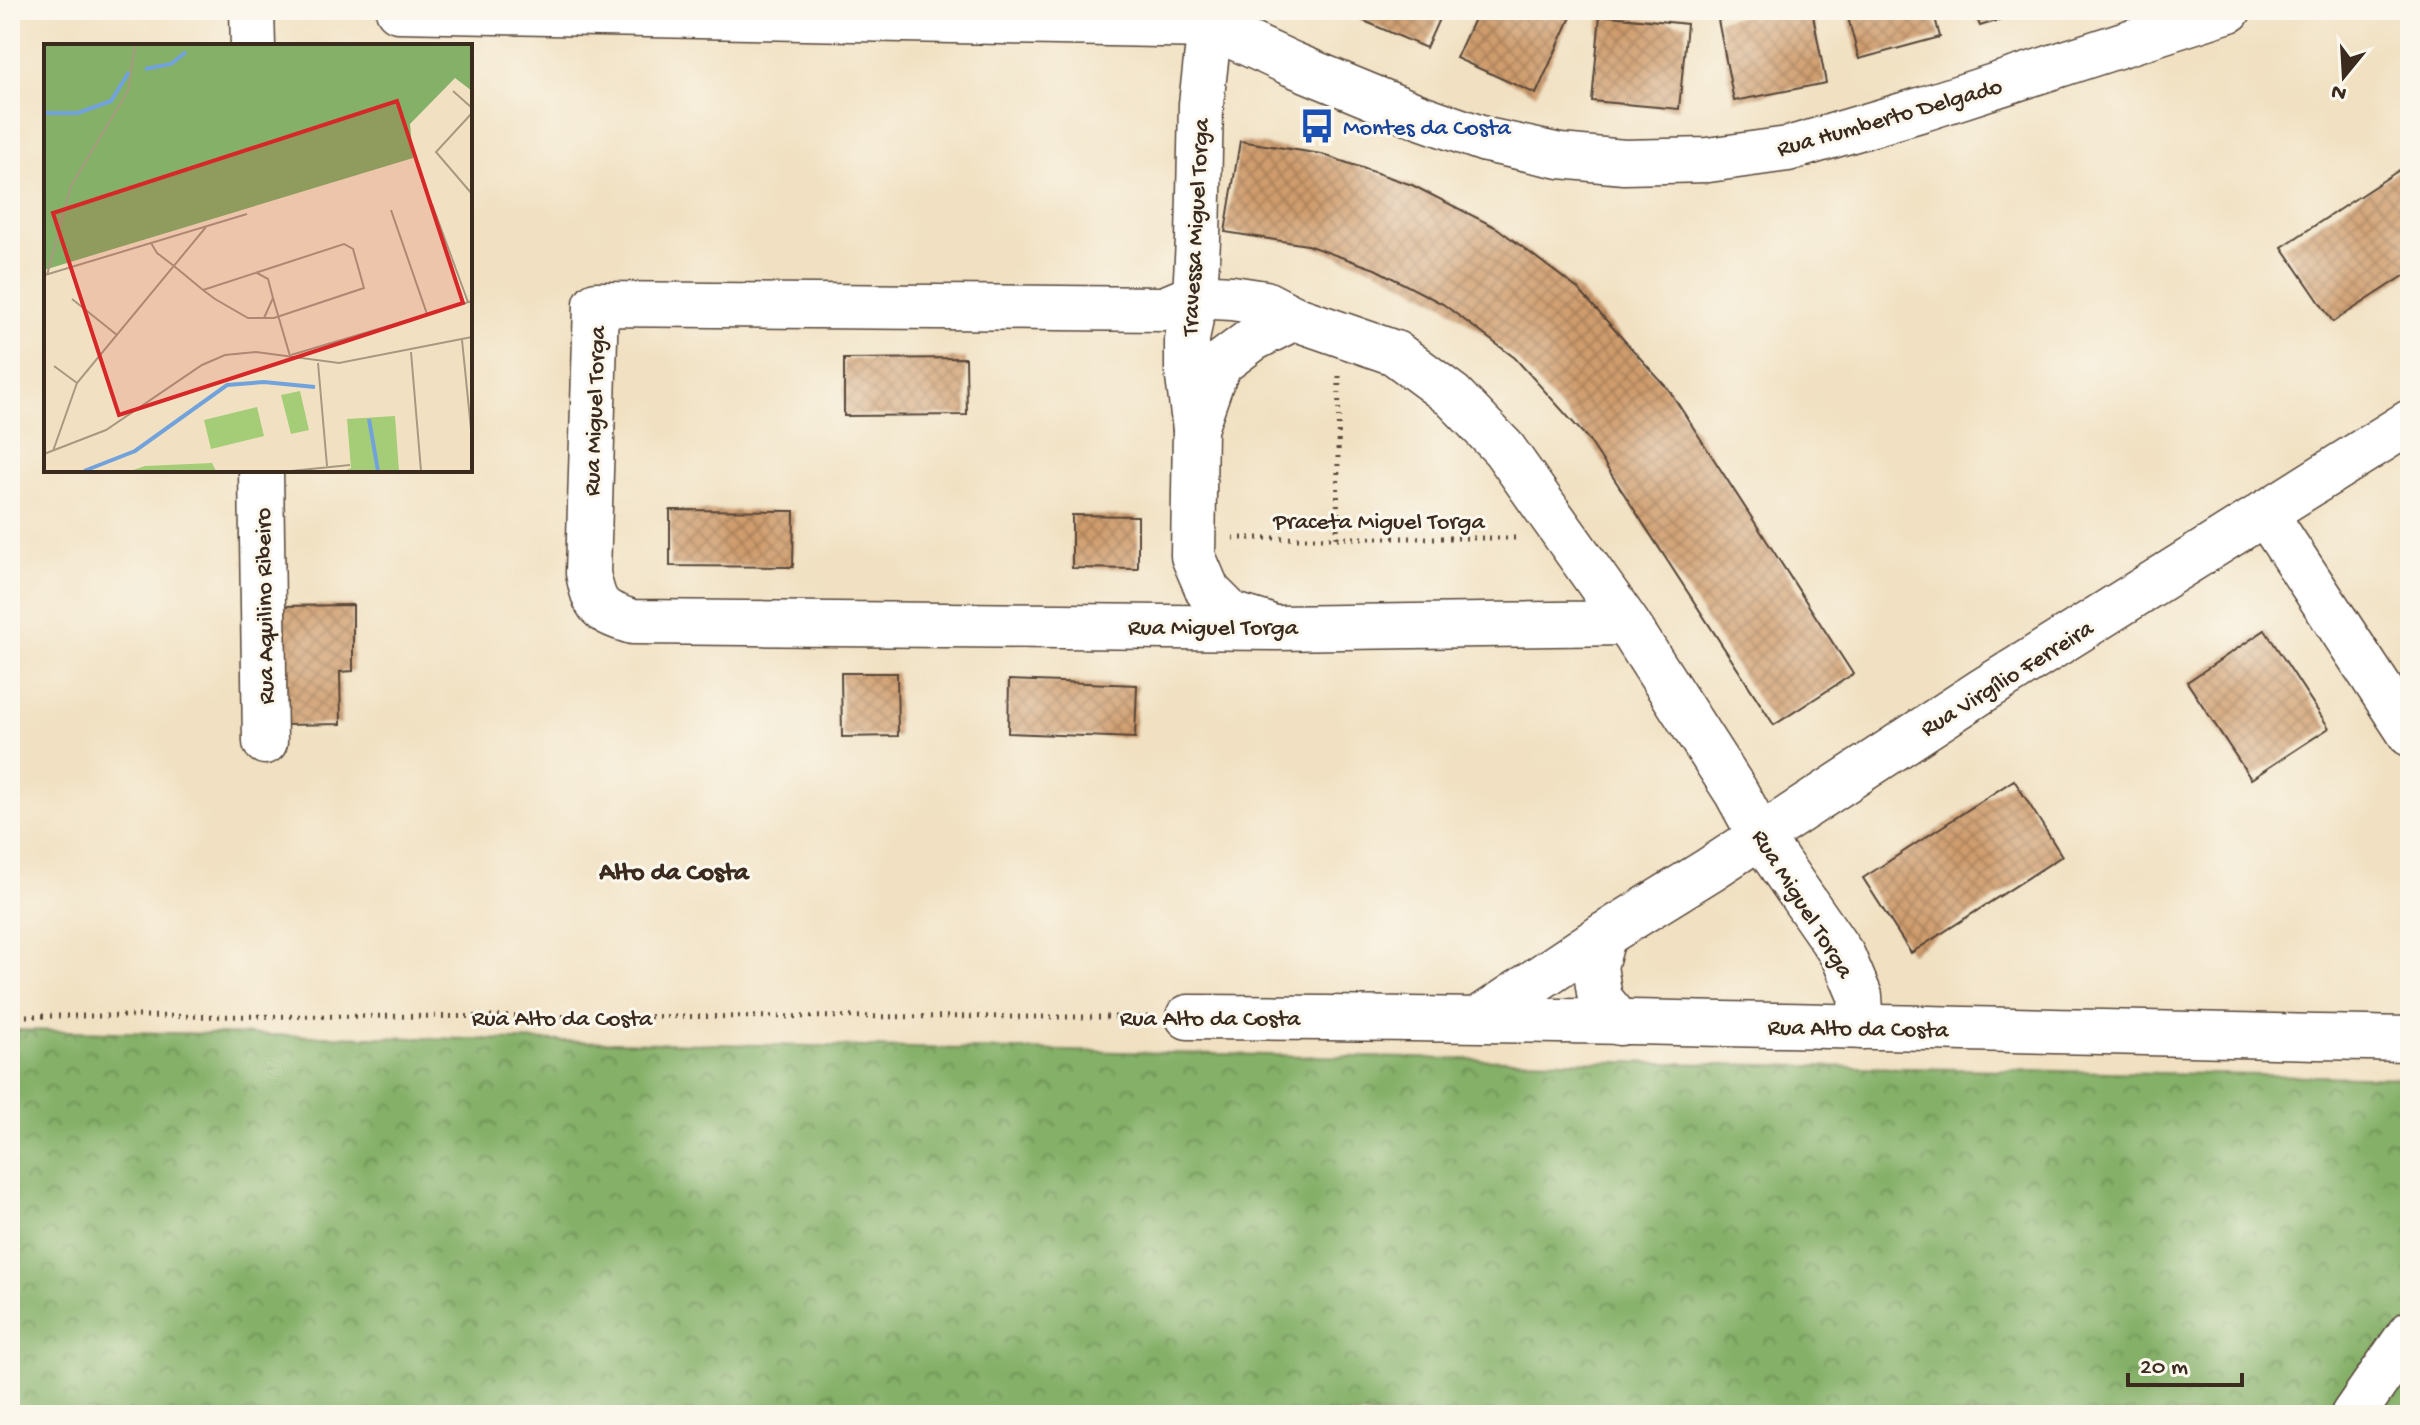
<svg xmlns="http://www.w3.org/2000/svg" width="2420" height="1425" font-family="'Gochi Hand',sans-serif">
<defs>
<pattern id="forest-crowns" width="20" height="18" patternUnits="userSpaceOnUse" patternTransform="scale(2)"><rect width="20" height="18" fill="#84b068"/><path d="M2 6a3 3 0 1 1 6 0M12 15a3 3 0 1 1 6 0" fill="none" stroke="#6d8f55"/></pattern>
<pattern id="building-cross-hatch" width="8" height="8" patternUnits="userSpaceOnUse" patternTransform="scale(2)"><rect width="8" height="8" fill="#cf9c6d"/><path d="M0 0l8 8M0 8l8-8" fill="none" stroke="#a97f59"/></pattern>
</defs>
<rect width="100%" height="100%" fill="#fbf7ec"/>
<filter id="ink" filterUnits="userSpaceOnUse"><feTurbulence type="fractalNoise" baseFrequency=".0125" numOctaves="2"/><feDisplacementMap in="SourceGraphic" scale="16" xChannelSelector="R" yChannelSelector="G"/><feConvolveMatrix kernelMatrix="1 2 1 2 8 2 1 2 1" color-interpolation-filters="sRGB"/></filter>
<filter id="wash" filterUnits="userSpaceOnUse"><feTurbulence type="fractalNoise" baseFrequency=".006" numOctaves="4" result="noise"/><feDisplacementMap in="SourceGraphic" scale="32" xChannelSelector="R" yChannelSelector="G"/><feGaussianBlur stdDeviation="1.8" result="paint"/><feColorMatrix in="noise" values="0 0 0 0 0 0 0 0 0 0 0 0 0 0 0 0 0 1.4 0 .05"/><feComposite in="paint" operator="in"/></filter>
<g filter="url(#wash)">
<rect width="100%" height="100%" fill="#f1e1c2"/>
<polygon fill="url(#forest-crowns)" stroke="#606d43" stroke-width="2" points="18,1030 2410,1078 2410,1415 10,1415 10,1065"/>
<g id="blocks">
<g fill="url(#building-cross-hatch)">
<polygon points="1339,10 1443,10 1426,48"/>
<polygon points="1478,10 1554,10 1571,17 1536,94 1456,58"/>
<polygon points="1772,10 1812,10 1826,83 1734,101 1718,20"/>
<polygon points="1846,10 1933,10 1940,37 1859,59"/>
<polygon points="1974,10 2029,10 2029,11 1980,26"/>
<polygon points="1600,15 1687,24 1679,109 1592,101"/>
<polygon points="1240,141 1321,154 1412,185 1497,228 1578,289 1669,390 1853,674 1774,725 1589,440 1515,358 1443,304 1375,269 1307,245 1225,232"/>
<polygon points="2410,163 2410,272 2333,322 2282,247"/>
<polygon points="966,358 967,415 844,416 844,359"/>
<polygon points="670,510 794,511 793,567 670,566"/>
<polygon points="1072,515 1138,516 1138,569 1072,568"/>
<polygon points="353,605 353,671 340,672 341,724 283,725 282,606"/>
<polygon points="2265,630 2329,728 2251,779 2187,682"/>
<polygon points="841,673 897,673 898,736 842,737"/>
<polygon points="1009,680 1137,685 1135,738 1008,733"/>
<polygon points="2014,780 2062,856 1911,953 1863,878"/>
</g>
</g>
</g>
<g filter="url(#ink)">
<use href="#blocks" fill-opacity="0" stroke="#564537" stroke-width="2"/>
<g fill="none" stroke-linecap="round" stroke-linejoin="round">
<g stroke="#564537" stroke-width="47">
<g id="minor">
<polyline points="252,10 253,46"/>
<polyline points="398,10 1210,26"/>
<polyline points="1183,10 1210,26 1292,64 1418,116 1486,140 1560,156 1624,162 1708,160 1788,149 1923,109 2229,10"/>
<polyline points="1195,429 1187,370 1187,340 1195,296 1198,240 1201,104 1210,26"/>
<polyline points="261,470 265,742"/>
<polyline points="2265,513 2410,734"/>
<path d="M1627,623L1276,628L632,622C599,611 595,608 588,573L596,304L1164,309L1195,296L1232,298L1265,303L1294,318L1395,353L1453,396L1504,449L1627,623L1736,792L1760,836L1843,956L1860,996L1862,1027"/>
<polyline points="1264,624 1231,614 1208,591 1193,556 1195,429 1212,380 1221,363 1253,339 1294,318"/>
<polyline points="1604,935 1595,966 1600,999 1620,1023"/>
<path d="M1188,1017C1595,1019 2003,1030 2410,1039"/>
<polyline points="1480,1018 1604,935 1709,870 1982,691 2410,422"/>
<polyline points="2353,1415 2410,1333"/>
</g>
</g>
<g stroke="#564537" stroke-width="5" stroke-dasharray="2 6" stroke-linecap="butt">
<polyline points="1233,538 1515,538"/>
<polyline points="1337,538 1339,375"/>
<polyline points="10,1016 1151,1017"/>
</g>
<use href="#minor" stroke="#fff" stroke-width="44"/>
</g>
</g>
<defs>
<g id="bus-bare" transform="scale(2.76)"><path d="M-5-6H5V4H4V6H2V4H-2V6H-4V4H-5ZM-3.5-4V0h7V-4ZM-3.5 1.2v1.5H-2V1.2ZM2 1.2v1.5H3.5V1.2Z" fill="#1a4fb4" stroke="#fbf7ec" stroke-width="2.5" paint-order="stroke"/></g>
</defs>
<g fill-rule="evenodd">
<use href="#bus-bare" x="1317" y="126"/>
</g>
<g text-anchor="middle" stroke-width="6" stroke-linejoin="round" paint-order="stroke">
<g font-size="24" fill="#3b2a1e" stroke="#fbf7ec">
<text transform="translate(1889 116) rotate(-16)" y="8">Rua Humberto Delgado</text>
<text transform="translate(1194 227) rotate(-87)" y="8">Travessa Miguel Torga</text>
<text transform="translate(593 411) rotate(-88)" y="8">Rua Miguel Torga</text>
<text x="1379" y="528">Praceta Miguel Torga</text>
<text transform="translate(263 606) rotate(-91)" y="8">Rua Aquilino Ribeiro</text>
<text x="1213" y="634">Rua Miguel Torga</text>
<text transform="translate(2006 677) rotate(-32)" y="8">Rua Virgílio Ferreira</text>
<text transform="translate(1804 903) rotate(58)" y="8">Rua Miguel Torga</text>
<text x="562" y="1025">Rua Alto da Costa</text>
<text x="1210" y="1025">Rua Alto da Costa</text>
<text transform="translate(1858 1027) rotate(1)" y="8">Rua Alto da Costa</text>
</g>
<g font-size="24" fill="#164399" stroke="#fbf7ec" text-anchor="start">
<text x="1343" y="134">Montes da Costa</text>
</g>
<g font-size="26" font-weight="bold" fill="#3b2a1e" stroke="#fbf7ec">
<text x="674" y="879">Alto da Costa</text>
</g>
</g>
<g transform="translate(44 44)">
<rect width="428" height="428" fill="#f1e1c2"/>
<path d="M351,372L355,427H300L307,424L303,375ZM168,419L172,427H86L101,422Z" fill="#a5cd78"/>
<path d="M0,1H428V47L411,34L366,80L369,114L0,226Z" fill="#84b068"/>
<path d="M256,347L265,386L247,390L237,351ZM213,363L220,392L167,405L160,376Z" fill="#a5cd78"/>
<path fill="none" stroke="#72a2dc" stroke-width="4" d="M101,25L127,20L142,8M0,69H34L67,57L85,28M325,375L334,427M40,427L91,407L183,341L220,338L271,343"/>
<path fill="none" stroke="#a89880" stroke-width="2" d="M409,47L428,64M428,69L392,108L428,150M388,160L424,258M347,166L383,270M107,199L113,209L130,222L136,227L159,246L171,255L204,274H230L320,244L309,205L300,200L159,246M213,229L224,235L229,254L220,274M1,231L203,170M3,231L27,142L84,47L91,1M229,254L246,312M28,255L73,291M418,296L428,395M367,308L377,427M247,311L428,257M274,319L283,422M10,322L33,339M9,407L33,339L162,183M0,410L62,386L158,321L181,311L212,308L295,319L428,293M247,427L306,421"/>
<path fill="#d62828" fill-opacity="0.15" stroke="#d62828" stroke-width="4" d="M353,57L419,259L75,371L9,169Z"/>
<rect width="428" height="428" fill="none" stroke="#3b2a1e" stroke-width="4"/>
</g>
<rect width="2420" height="1425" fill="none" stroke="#fbf7ec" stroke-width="40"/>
<g transform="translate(2344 76) rotate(198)" stroke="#fbf7ec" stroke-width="6" paint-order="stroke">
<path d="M0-6L14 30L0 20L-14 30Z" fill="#3b2a1e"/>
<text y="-12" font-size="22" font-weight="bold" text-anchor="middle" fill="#3b2a1e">N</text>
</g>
<path d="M2128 1373v12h114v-12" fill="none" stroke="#3b2a1e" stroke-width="4"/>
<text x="2140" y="1373" font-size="24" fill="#3b2a1e" stroke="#fbf7ec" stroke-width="6" paint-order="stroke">20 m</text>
</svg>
